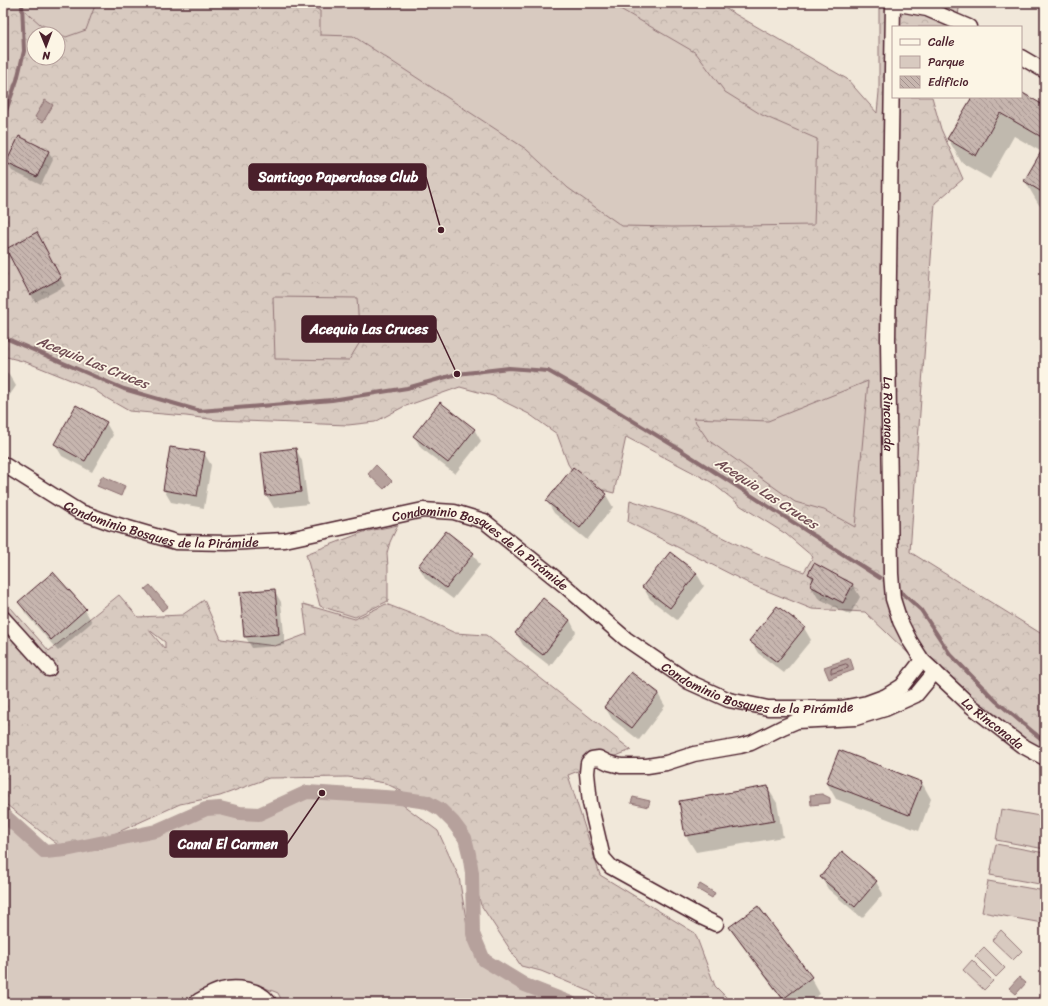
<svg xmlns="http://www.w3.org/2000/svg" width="1048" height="1006" font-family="Sriracha,sans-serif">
<defs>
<pattern id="forest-crowns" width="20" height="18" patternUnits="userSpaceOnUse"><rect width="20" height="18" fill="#d8cac0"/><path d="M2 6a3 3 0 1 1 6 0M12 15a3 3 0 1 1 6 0" fill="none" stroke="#bbada5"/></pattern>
<pattern id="building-back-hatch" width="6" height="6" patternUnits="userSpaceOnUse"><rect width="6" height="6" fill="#c7b6af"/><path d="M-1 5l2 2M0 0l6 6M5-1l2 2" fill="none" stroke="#a4938f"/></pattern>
</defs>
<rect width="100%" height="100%" fill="#f1e8da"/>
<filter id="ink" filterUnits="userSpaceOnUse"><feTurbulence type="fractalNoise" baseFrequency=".025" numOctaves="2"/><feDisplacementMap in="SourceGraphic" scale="8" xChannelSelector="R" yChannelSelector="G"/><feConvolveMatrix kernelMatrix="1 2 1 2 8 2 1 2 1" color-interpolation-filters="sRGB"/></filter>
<g filter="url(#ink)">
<g fill="#d8cac0" stroke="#917476" fill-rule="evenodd">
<path d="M3,3H678L879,128L880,570L556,363L221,402ZM34,34H58V58H34Z"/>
<polygon points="320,795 399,802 438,831 459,877 469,937 495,964 534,986 581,1003 283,1003 278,993 258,985 229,983 217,985 178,1003 3,1003 3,820 43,856 66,855 156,835 196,812 260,809 290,796"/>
<polygon points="1001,809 1045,817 1045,849 996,840"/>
<polygon points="996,844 1045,853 1045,885 990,875"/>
<polygon points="988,881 1045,891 1045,908 1042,923 982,912"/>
<polygon points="1001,930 1022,951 1013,960 992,940"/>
<polygon points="984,947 1005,968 996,977 975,956"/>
<polygon points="972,960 993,981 984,990 963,970"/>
</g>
<g fill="url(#forest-crowns)" stroke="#917476" fill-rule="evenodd">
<path d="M3,3H23V9L40,24L66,37L86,30L94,8L99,3H308L320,11V35L353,36L526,149L568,188L622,226L672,227L814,225L817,139L762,115L725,92L696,53L610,3H716L847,79L877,113L879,92V3H960L956,27H893V97H932L941,129L963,179L935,203L910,552L1045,636V750L1018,745L976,718L865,612L812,609L750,584L628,522L630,500L682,517L757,554L804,572L813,557L786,534L741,506L711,482L626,437L614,493L582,485L568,464L557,434L529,414L493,396L460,387L403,407L375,422L348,425L217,420L186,416L129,411L108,399L93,389L26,362L3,356ZM34,34H58V58H34ZM273,297L357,298L360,342L349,360L275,359ZM868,381L855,527L824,510L795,502L708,440L693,418L768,421Z"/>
<polygon points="398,525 390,542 387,553 388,567 388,601 355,617 320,606 306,554 364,532"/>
<path d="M119,595L138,617L182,615L204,600L221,639L275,646L307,634L303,604L355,619L386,604L427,620L455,633L486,635L631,750L568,775L600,875L695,933L715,986L732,1003H608L589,991L541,971L521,966L481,905L474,880L475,868L449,824L419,800L385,783L348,777L269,778L220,796L180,804L114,834L81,842L58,845L3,802V599L49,651ZM148,629L165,642V649Z"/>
</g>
<g fill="#b6a19c" stroke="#8b6d6f">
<polygon points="45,100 53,105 43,122 35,117"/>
<polygon points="376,465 392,481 384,489 368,474"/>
<polygon points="102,476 125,486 121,496 97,486"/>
<polygon points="150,585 168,606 162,611 145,589"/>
<polygon points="850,658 854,670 829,679 824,667"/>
<polygon points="822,794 830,798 830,803 811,805 810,795"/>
<polygon points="633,797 650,801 648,807 631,803"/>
<polygon points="700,884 715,893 712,898 697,889"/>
<polygon points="1019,977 1026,983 1016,994 1009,988"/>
</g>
<g fill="#0003">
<polygon points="1021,93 1045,107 1045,209 1039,205 1025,181 1042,152 1014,136 990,179 962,163 948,139 973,97 1021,97"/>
<polygon points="19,138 49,152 53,160 41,185 12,171 7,163"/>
<polygon points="41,242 65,286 35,302 31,294"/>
<polygon points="3,370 9,374 16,386 3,405"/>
<polygon points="106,423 113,435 92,472 62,456 55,444"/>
<polygon points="474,429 481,441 455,474 421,448 414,436"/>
<polygon points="171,448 204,453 211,465 204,508 171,502 164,490"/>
<polygon points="296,449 302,461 308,504 274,508 267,496 262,453"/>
<polygon points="573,468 606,495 613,507 587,540 554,513 547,501"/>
<polygon points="670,553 697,574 704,586 677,620 650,599 643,587"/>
<polygon points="473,554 480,565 453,599 426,579 419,567"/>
<polygon points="814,564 853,585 860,597 850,615 818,598 811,586 813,581 809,574"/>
<polygon points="274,590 281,602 285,645 252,648 245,636"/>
<polygon points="19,602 85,610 92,622 58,651 26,614"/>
<polygon points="570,620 576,632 550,666 523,645 516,633"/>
<polygon points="804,628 811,640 784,673 758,653 751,641"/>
<polygon points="632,673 658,694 665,706 639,740 612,719 605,707"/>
<polygon points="839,751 922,783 931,799 919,831 836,799 827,783"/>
<polygon points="767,787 777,803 783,837 696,852 686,836 681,802"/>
<polygon points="842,853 876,882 883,894 862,918 828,889 821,877"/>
<polygon points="758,907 811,978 820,994 808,1003 785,1003 740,943 730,927"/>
</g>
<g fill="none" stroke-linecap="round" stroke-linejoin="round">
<polygon stroke="#755358" stroke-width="1" points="846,664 848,665 848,668 833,673 831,673 831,669"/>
<g stroke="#8b6d6f" stroke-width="4">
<polyline points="3,119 17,80 24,51 22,3"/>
<polyline points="3,337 124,389 200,411 332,400 407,388 457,374 509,368 548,371 589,394 679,449 880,578"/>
<polyline points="899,590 921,610 950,654 996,701 1045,742"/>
</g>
<polyline stroke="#b6a19c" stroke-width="14" points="3,814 45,852 66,850 156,831 206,809 220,808 240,813 259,814 307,792 400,798 427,802 441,810 453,822 465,838 469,854 472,873 473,934 484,960 525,985 571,1003"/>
</g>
<g fill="url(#building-back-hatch)" stroke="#4a1f2b">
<polygon points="1021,92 1045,106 1045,139 1000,113 976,156 947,139 972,97 1021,97"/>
<polygon points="19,136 49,151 37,177 6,163"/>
<polygon points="1045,145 1045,194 1024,181"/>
<polygon points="37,232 61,278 30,295 6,249"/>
<polygon points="440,402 475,429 448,463 413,436"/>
<polygon points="76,405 107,422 85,461 54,444"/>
<polygon points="170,447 205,452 197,496 163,490"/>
<polygon points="296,448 301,492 266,496 261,452"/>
<polygon points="573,467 607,494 580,528 546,501"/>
<polygon points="446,531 474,553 446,588 418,566"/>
<polygon points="670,552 697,573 670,608 642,587"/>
<polygon points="814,563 853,584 843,603 810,586 814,577 808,574"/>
<polygon points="53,572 86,609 51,640 18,602"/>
<polygon points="275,589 279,634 244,637 240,592"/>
<polygon points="543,598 570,620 543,655 515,633"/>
<polygon points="777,606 805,627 777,662 749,641"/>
<polygon points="631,672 659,693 632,728 604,707"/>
<polygon points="839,750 922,782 909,815 826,783"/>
<polygon points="768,786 774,821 685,836 679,801"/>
<polygon points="842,851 877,881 855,907 820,877"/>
<polygon points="758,906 812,977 783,999 729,927"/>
</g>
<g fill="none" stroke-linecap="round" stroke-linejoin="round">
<g stroke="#4a1f2b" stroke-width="17">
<g id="minor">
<path id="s1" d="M893,3L888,339L891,574L893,599L900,621L910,641L922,660L971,706L1021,745L1045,758"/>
<polyline points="893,3 927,9 969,27"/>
<polyline points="1021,57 1045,71"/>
<path id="s2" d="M3,464L78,511L111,523L176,542L227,543L285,540L423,510L454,512L484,521L564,585L626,639L689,682L729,700L768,708H841L867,703L886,696L902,686L922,660"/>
<polyline points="3,618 49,669"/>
<polyline points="716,924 701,917 611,867 603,858 590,803 587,773 588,763 592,759 599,758 609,763 621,766 647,766 666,763 694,754 740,746 751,743 783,727 797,721 856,718 885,709 916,695 935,672"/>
</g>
</g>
<g stroke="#4a1f2b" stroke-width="21">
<path id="tertiary" d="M199,1003C206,999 214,994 222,992C236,988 258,991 267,1003"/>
</g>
<use href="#minor" stroke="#fcf5e5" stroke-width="14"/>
<use href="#tertiary" stroke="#fcf5e5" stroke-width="18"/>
</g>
</g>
<g text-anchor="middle" stroke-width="3.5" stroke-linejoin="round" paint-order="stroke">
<g font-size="13" fill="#4a1f2b" stroke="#fcf5e5">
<text dy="5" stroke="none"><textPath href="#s1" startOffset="411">La Rinconada</textPath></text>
<text dy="5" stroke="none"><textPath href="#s2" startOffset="174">Condominio Bosques de la Pirámide</textPath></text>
<text dy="5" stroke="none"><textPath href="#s2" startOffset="510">Condominio Bosques de la Pirámide</textPath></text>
<text dy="5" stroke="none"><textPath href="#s2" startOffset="834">Condominio Bosques de la Pirámide</textPath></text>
<text dy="5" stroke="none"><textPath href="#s1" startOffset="759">La Rinconada</textPath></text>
</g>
<g font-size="14" font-style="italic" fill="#704c53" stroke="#fcf5e5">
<text transform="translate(93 362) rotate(22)" y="5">Acequia Las Cruces</text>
<text transform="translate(767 493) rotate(33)" y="5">Acequia Las Cruces</text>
</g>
</g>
<path fill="none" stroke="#4a1f2b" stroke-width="1.5" d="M441 230L426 177M457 374L436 329M322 793L287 844"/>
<g fill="#4a1f2b" stroke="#fcf5e5" stroke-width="1.5">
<circle cx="441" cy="230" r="4"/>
<circle cx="457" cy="374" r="4"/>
<circle cx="322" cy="793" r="4"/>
</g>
<g fill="#4a1f2b" stroke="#4a1f2b" stroke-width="1.5">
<rect x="249" y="164" width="177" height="26" rx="4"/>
<rect x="302" y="316" width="134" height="26" rx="4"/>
<rect x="170" y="831" width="117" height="26" rx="4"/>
</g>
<g font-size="14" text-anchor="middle" font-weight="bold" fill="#fff">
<text x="338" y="182">Santiago Paperchase Club</text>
<text x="369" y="334">Acequia Las Cruces</text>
<text x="228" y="849">Canal El Carmen</text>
</g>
<rect width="1048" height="1006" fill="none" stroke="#fcf5e5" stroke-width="16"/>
<rect x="8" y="8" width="1032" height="990" fill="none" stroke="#4a1f2b" stroke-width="1.5" filter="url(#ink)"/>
<rect x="892" y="26" width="130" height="72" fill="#fcf5e5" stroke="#b59f9b"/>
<rect x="900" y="39" width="20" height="6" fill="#fcf5e5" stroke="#b59f9b"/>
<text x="928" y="46" font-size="12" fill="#4a1f2b">Calle</text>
<rect x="900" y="56" width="20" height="12" fill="#d8cac0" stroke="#b59f9b"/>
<text x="928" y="66" font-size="12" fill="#4a1f2b">Parque</text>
<rect x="900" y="76" width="20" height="12" fill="url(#building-back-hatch)" stroke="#b59f9b"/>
<text x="928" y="86" font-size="12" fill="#4a1f2b">Edificio</text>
<g transform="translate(46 46) rotate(179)"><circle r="19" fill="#fcf5e5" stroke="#b59f9b"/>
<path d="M0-3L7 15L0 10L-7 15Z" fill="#4a1f2b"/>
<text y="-6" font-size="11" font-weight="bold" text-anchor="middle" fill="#4a1f2b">N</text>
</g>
</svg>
